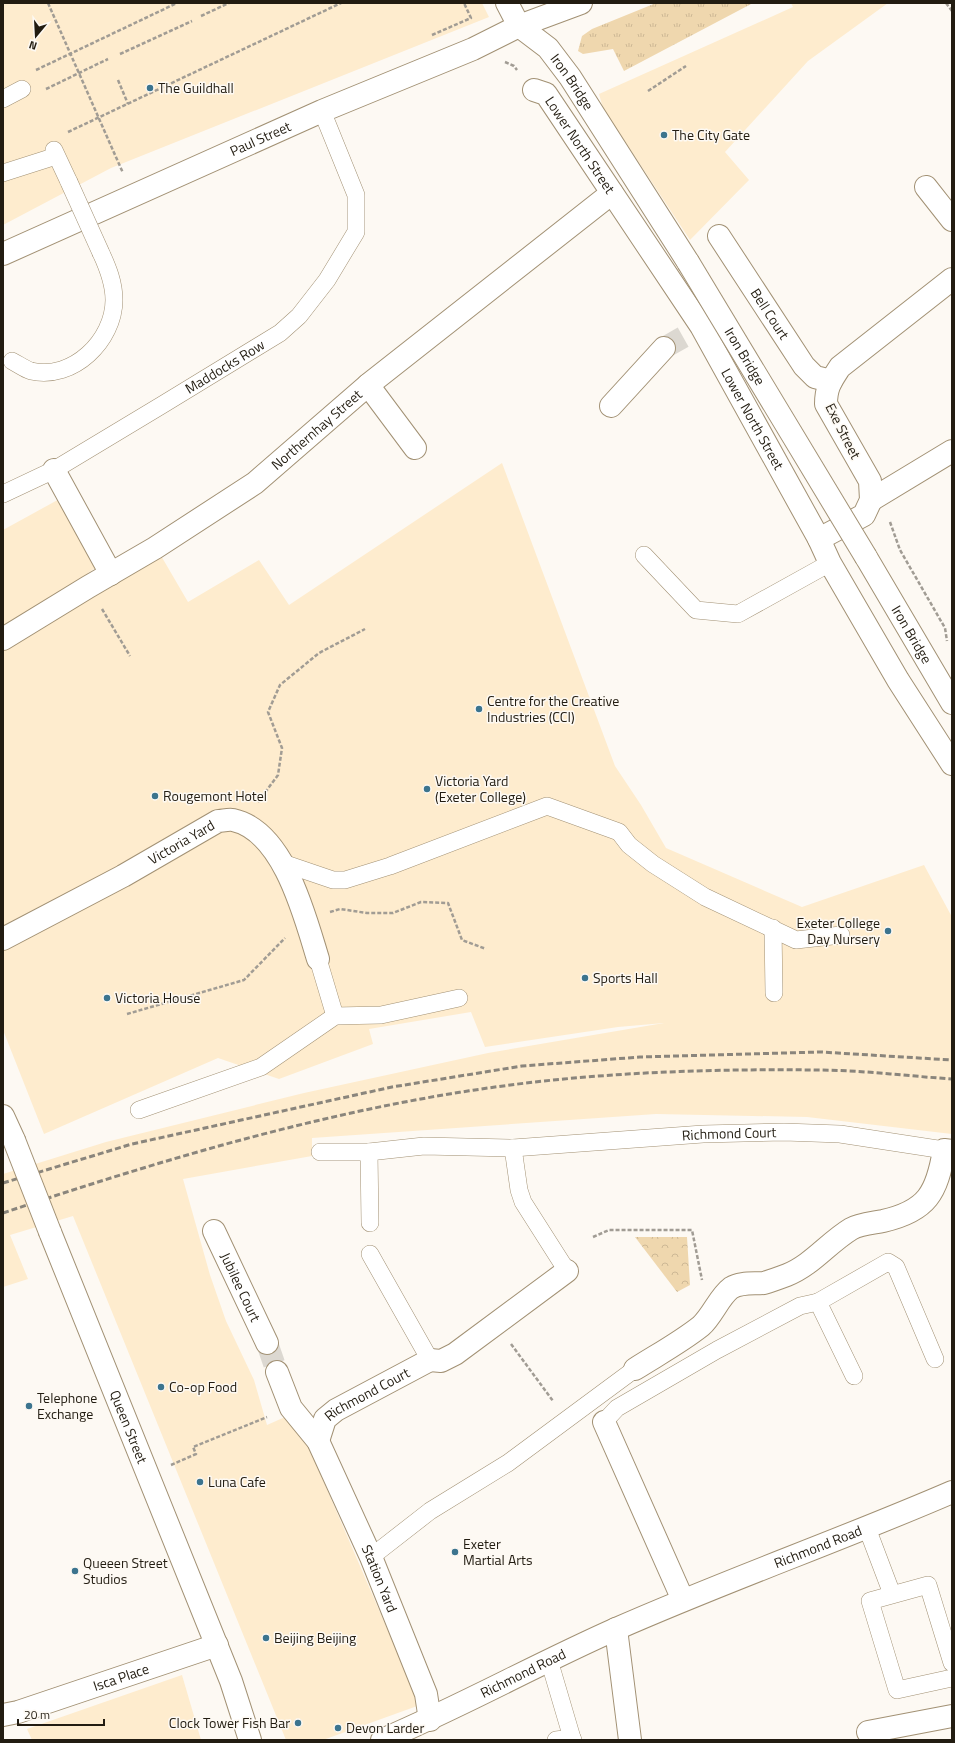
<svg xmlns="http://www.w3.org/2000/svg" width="955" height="1743" font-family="'Titillium Web',sans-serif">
<defs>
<pattern id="grass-tufts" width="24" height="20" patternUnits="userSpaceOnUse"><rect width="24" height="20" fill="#efd7ae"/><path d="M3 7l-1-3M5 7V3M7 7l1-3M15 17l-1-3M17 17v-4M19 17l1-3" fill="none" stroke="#cdb895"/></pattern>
<pattern id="park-crowns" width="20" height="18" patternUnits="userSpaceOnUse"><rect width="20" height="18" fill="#efd7ae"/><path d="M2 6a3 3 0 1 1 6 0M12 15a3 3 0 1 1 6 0" fill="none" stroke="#cdb895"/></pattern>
</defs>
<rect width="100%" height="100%" fill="#fdf9f3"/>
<g fill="#feecce">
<polygon points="3,3 482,3 489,17 111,168 3,225"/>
<polygon points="791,3 888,3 808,61 725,152 749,180 690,240 603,108 599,94 793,7"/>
<polygon points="502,463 615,766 641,805 666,848 802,907 924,865 952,917 952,1134 807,1117 656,1114 312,1138 312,1156 183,1179 210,1275 226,1321 254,1380 267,1425 294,1413 420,1705 323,1740 286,1740 73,1216 10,1235 28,1279 3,1287 3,1174 106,1142 304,1093 488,1053 664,1023 618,1027 485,1047 471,1012 369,1029 373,1044 279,1079 218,1058 44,1134 3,1030 3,530 63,497 101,564 88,573 97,589 160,554 188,602 259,560 289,605"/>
<polygon points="182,1675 201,1740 32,1740 27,1729"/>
</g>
<polygon fill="url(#grass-tufts)" points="656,3 753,3 624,71 613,49 583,54 578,51 582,36 592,29"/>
<polygon fill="url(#park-crowns)" points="635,1237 687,1237 690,1285 677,1292"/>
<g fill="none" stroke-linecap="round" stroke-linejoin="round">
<g stroke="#dcd8d1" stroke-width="22" stroke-dasharray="22 11" stroke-linecap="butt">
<polyline points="664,348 687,335"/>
<polyline points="267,1343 277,1372"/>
</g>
<g stroke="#a29174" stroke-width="18">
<g id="service">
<polyline points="3,99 22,89"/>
<polyline points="54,150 69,182"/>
<polyline points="3,173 50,158"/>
<path d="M12,361C18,364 25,369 31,371C73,381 114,340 114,300C114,283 108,268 101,253"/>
<path id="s1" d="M3,494L54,470L162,405L280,333L299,316L327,280L356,232V195L322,111"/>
<polyline points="644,555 696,610 738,614 830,563"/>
<polyline points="283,863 333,880 345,880 390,866 547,806 619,832 629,845 653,864 705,897 796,940 841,935"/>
<polyline points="773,928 774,993"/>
<polyline points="318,959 335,1016"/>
<polyline points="139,1110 261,1067 335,1016 381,1015 459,998"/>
<polyline points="513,1148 519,1190 523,1202 567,1271"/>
<polyline points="320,1152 369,1152"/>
<path id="s2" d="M370,1223L369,1152L424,1146L513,1148L703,1134L784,1132L840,1134L944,1150"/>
<polyline points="370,1254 430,1360"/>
<polyline points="818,1302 888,1262 896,1267 935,1359"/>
<polyline points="604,1422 617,1408 717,1350 800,1306 818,1302 854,1376"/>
<polyline points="867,1528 892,1594"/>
<polyline points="371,1557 430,1511 508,1463 635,1369"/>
<polyline points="549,1660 572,1738"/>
<polyline points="952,1663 928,1585 870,1601 897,1690 952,1678"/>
<polyline points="556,1740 572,1738 573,1740"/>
</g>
</g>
<g stroke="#a29174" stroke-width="24">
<g id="pedestrian">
<polyline points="54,470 111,574"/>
<polyline points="430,1360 441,1361 455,1354 567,1271"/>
<polyline points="868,1732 952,1716"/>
</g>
</g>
<g stroke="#a29174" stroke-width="24">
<g id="minor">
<path id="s3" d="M519,26L548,48L570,77L688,262"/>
<path id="s4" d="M534,90L546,94L701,326L819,539L830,563L898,680L952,764"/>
<polyline points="926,187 952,220"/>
<path id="s5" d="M719,236L804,366L815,377L831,381"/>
<polyline points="368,385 415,448"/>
<polyline points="611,406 664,348"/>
<polyline points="871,500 952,451"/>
<path d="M819,539L864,515L871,500L870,481L826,404C826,387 831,381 840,367L952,279"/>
<path id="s6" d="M866,557L952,703"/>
<path id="s7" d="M3,639L88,587L155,548L255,483L368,385L612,193"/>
<path id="s8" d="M3,939L123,876L218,821C223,821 228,819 233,820C284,831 305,917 318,959"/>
<path id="s9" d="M214,1231L267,1343"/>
<path d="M635,1369C657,1355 681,1342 701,1326C713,1315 719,1297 731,1288C741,1282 753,1284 764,1283C771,1281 779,1278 787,1275C812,1265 828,1243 851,1229C859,1224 873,1223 883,1221C927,1211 937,1193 944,1150L952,1151"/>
<path id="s10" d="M277,1372L291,1408L318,1441L371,1557L426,1694L430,1720"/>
<polyline points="604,1422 683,1600"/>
<path id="s11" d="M318,1441L325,1419L336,1410L430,1360"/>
<polyline points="616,1629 630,1740"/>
<path id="s12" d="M3,1715L18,1712L217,1645"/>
<path id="s13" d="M382,1740C462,1706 537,1664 616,1629C727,1580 841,1540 952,1492"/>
</g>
</g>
<g stroke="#a29174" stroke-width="24">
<g id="tertiary">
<polyline points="507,3 519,26"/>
<path id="s14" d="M3,254L322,111L473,49L519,26L581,3"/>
<polyline points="3,1116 14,1140"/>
<path id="s15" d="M50,1232L231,1681L250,1740"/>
</g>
</g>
<g stroke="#a19c94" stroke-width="2.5" stroke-dasharray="4 2" stroke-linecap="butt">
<polyline points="48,3 123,173"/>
<polyline points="946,3 952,11"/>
<polyline points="201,16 229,3"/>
<polyline points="432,35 471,18 464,3"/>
<polyline points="120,54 192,21"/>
<polyline points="505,62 514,66 517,70"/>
<polyline points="36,70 177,3"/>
<polyline points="118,80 128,104"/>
<polyline points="46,89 108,59"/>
<polyline points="648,91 686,66"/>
<polyline points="68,132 341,3"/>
<polyline points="890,522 900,550 945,628 947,641"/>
<polyline points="102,609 130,656"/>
<polyline points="258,802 278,775 282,748 268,712 280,685 319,653 365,629"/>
<polyline points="330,912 340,909 367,913 393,913 421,902 448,903 462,940 486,949"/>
<polyline points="127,1014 244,980 285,938"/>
<polyline points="593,1237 609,1230 692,1230 702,1280"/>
<polyline points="511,1344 553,1401"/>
<polyline points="171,1465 196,1454 193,1447 267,1417"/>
</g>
<use href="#service" stroke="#fff" stroke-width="17"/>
<use href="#pedestrian" stroke="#fff" stroke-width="22"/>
<use href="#minor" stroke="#fff" stroke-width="22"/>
<use href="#tertiary" stroke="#fff" stroke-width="22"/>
<g stroke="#8a857c" stroke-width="3" stroke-dasharray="6 3" stroke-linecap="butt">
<polyline points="3,1183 132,1144 392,1087 522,1066 640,1057 821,1052 952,1060"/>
<path d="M3,1213C185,1152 372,1097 564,1079C648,1071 732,1069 816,1070C861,1070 907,1076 952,1079"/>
</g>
<g stroke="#a29174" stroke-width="18" stroke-linecap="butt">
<polyline id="service-bridge" points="69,182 101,253"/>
</g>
<g stroke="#a29174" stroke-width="24" stroke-linecap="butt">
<g id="minor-bridge">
<path id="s16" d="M688,262L866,557"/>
</g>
</g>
<g stroke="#a29174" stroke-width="24" stroke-linecap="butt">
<polyline id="tertiary-bridge" points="14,1140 50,1232"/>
</g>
<use href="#service-bridge" stroke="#fff" stroke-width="17"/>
<use href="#minor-bridge" stroke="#fff" stroke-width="22"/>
<use href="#tertiary-bridge" stroke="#fff" stroke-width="22"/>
</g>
<g fill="#3c748e" stroke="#fdf9f3" stroke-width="1.5">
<circle cx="150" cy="88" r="4"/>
<circle cx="664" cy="135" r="4"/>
<circle cx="479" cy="709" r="4"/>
<circle cx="427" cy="789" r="4"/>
<circle cx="155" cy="796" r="4"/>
<circle cx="888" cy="931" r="4"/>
<circle cx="585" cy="978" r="4"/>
<circle cx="107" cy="998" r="4"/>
<circle cx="161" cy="1387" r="4"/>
<circle cx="29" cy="1406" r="4"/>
<circle cx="200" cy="1482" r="4"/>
<circle cx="455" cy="1552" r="4"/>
<circle cx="75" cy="1571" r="4"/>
<circle cx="266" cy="1638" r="4"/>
<circle cx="298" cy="1723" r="4"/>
<circle cx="338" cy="1728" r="4"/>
</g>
<g text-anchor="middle" stroke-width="3" stroke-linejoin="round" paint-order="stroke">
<g font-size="14" fill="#221c11" stroke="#fdf9f3">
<text dy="5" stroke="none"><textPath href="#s3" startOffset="78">Iron Bridge</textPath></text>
<text dy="5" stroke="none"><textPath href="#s14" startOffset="282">Paul Street</textPath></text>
<text dy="5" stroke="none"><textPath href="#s4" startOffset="74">Lower North Street</textPath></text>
<text dy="5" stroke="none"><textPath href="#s5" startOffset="93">Bell Court</textPath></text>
<text dy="5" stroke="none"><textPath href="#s16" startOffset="110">Iron Bridge</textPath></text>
<text dy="5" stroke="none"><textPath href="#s1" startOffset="256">Maddocks Row</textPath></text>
<text dy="5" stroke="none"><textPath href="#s4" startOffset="398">Lower North Street</textPath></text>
<text dy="5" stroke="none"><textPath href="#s7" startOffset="378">Northernhay Street</textPath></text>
<text transform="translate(843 431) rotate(63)" y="5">Exe Street</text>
<text dy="5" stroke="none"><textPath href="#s6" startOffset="90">Iron Bridge</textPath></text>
<text dy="5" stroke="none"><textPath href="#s8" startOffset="203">Victoria Yard</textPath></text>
<text dy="5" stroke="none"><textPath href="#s2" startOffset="432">Richmond Court</textPath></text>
<text dy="5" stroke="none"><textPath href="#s9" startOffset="62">Jubilee Court</textPath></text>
<text dy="5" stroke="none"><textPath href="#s11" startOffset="72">Richmond Court</textPath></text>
<text dy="5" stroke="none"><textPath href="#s15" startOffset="210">Queen Street</textPath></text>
<text dy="5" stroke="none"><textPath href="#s13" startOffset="477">Richmond Road</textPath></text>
<text dy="5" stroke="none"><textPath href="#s10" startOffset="232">Station Yard</textPath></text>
<text dy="5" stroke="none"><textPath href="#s13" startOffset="156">Richmond Road</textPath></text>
<text dy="5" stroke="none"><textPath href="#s12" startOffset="124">Isca Place</textPath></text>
</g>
<g font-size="14" fill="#221c11" stroke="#fdf9f3" text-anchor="start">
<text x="158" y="93">The Guildhall</text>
<text x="672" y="140">The City Gate</text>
<text x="487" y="706">Centre for the Creative<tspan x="487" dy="16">Industries (CCI)</tspan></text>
<text x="435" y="786">Victoria Yard<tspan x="435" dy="16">(Exeter College)</tspan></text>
<text x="163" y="801">Rougemont Hotel</text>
<text x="880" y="928" text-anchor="end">Exeter College<tspan x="880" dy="16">Day Nursery</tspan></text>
<text x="593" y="983">Sports Hall</text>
<text x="115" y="1003">Victoria House</text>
<text x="169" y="1392">Co-op Food</text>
<text x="37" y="1403">Telephone<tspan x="37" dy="16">Exchange</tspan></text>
<text x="208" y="1487">Luna Cafe</text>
<text x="463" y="1549">Exeter<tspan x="463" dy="16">Martial Arts</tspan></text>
<text x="83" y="1568">Queeen Street<tspan x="83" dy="16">Studios</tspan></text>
<text x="274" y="1643">Beijing Beijing</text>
<text x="290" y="1728" text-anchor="end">Clock Tower Fish Bar</text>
<text x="346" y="1733">Devon Larder</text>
</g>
</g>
<rect width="955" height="1743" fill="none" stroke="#221c11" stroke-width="8"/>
<g transform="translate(36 36) rotate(198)" stroke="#fdf9f3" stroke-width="3" paint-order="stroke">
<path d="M0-3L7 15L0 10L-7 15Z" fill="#221c11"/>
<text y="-6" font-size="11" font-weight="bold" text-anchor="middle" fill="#221c11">N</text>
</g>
<path d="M18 1719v6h86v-6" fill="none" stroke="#221c11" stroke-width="2"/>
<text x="24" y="1719" font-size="12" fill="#221c11" stroke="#fdf9f3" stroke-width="3" paint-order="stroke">20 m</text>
</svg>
